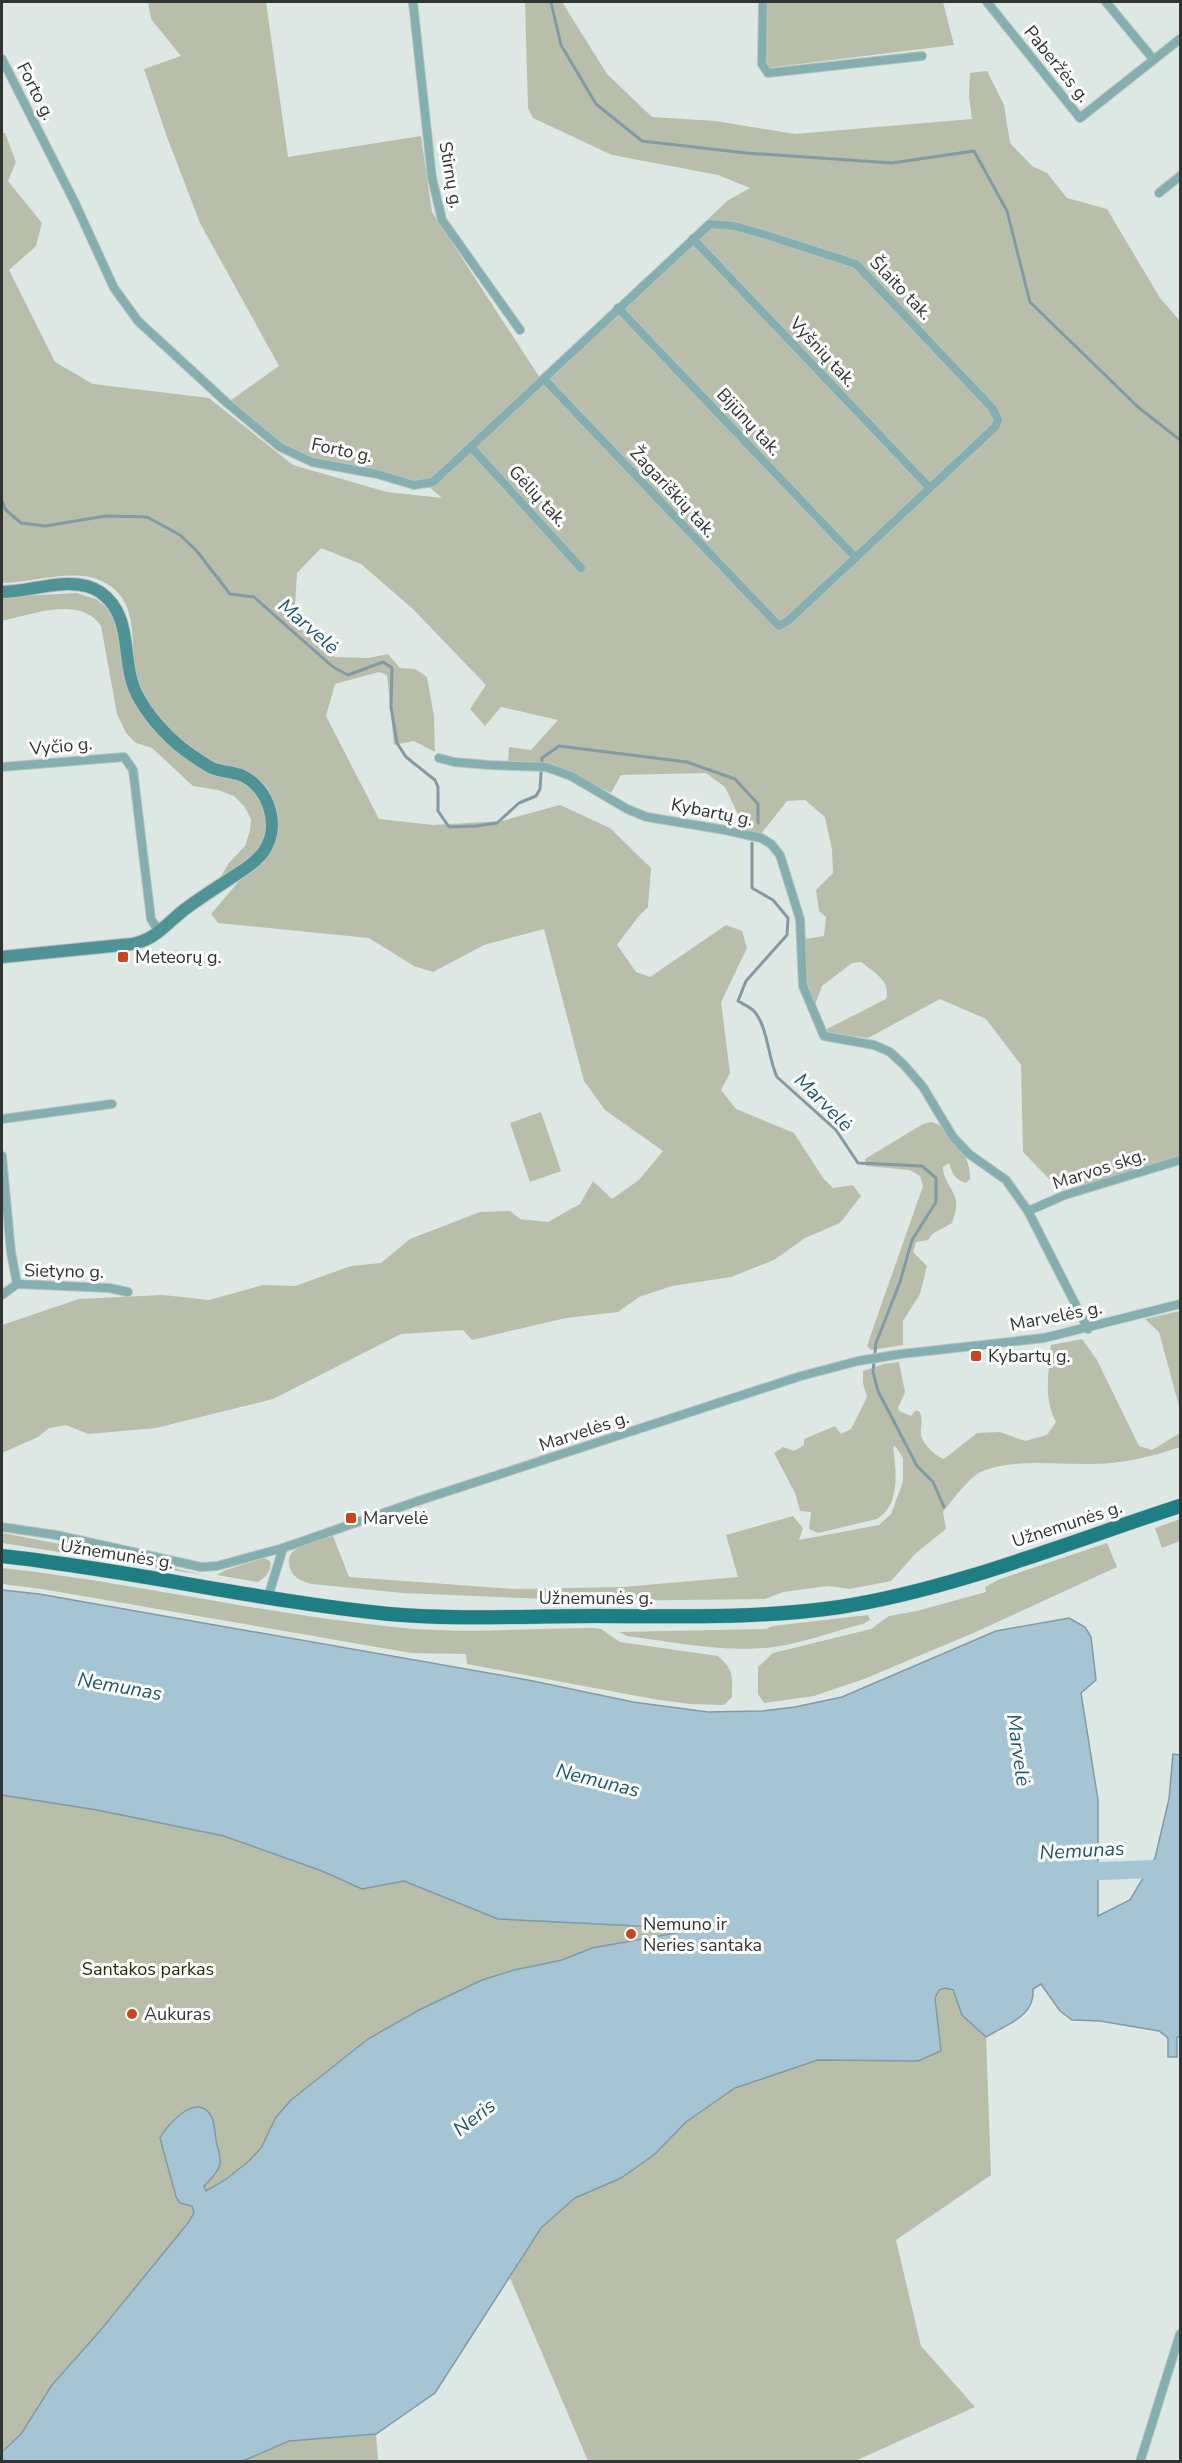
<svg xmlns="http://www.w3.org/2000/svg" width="1182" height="2463" font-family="'Nunito Sans',sans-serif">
<rect width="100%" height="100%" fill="#dde7e3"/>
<g fill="#b9beab">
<path d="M148,2H266L288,157L421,136L432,212L540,378L727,201L750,188L718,175L612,155L533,118L528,108L525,2H562L607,74L652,117L716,121L795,134L972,119L969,96L970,73L987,71L1004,105L1010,143L1032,166L1047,173L1067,198L1107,209L1160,298L1180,321V1158L1097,1182L1059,1189L1023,1152L1021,1065L986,1019L940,999L868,1038L828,1033L825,1030L886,999C892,981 873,972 861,962L852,963L822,986L815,1005C804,980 804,965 805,939L824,936L826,917L819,911L816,890L833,873L832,850L825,817L805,800L787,801L760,835L745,829L725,787L706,773L621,775L611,793L557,767L508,763L509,747L531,750L558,720L501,707L485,726L470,709L486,685L413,609L361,564L321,548L297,573L294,623L335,657L368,658L388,654L400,668L415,669L427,677L434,716L435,752L414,741L394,745L387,675L379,672L335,684L326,716L379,819L433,825L502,821L560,805L610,828L651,868L648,907L638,917L617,945L636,972L650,977L726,925L742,931L747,948L721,1002L730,1073L721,1090L736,1109L794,1133L823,1178L833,1188L853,1185L861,1196L840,1223L805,1238L774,1260L731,1277L672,1286L639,1297L618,1312L566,1318L472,1340L463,1330L401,1334L273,1399L156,1428L88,1434L66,1425L49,1428L38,1437L2,1453V1325L79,1299L163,1295L209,1300L263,1285L295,1286L351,1266L381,1263L410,1239L480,1212L510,1211L520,1219L548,1222L580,1204L593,1181L612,1199L639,1180L663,1151L605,1110L584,1081L544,929L484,945L433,972L414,966L369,938L218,923L211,914L274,840C272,827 267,792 261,782C250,766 220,767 203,758C185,747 152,715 142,696C124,662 146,610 109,585C78,565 36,583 2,583V133H5L16,162L8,181L42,223L36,246L9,270L55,362L93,384L209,398L293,465L387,492L442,498L427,485L297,457L227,403L279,366L200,223L167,137L144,69L181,56L151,19Z"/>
<polygon points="765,2 943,2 954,45 767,68 765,62"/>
<path d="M77,593L96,599L105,606L116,621L129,686L210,772L242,782L250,787L266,808L268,826L261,848L252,857L219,880L228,864L245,846L250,831L251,819L244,806L234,796L218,790L193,786L152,748L136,743L126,733L117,714L101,626C80,595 32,615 2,621V597Z"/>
<polygon points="541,1112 561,1171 530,1182 510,1123"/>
<path d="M931,1122C951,1126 972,1159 970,1179L966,1183C954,1179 953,1174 949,1163L943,1167C942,1181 959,1193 956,1208C956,1213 953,1218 952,1223L932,1234L928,1240L916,1242L913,1252L927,1266L920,1294L903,1321V1345L871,1350L867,1346L870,1337L923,1186L920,1176L910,1170L866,1166L865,1159L923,1124Z"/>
<polygon points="1180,1311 1180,1410 1159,1332 1145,1319"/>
<path d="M1082,1339L1097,1360L1139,1446L1152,1450L1180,1433V1447C1151,1457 1122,1464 1090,1464C1058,1465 1010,1458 981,1472C968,1478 952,1501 943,1512L946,1529L916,1553L891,1581L850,1589L828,1586L783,1592L765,1599L595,1601L403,1593L312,1584C303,1582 293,1578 290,1568C282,1545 317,1542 333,1536L349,1577L515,1589L623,1587L738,1577L726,1535L793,1516L803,1528L799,1540L879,1525L891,1514L903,1482V1458L896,1447L893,1446C896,1469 901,1505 877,1519L818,1533L809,1529L811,1512L800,1511L795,1493L774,1453L783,1447L794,1451L804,1445V1439L835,1426L841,1434L851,1429L867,1397L863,1383V1371L884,1364L899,1362L905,1392L898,1408L899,1411L911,1416L915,1411H919C924,1420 920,1426 921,1435C923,1444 935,1456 944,1459L977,1433L1000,1432L1025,1441L1047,1435L1056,1422C1043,1398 1049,1371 1051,1345Z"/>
<polygon points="1180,1519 1180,1541 1162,1548 1155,1528"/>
<polygon points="2,1533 97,1551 204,1575 2,1543"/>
<polygon points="1107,1543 1117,1567 978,1631 864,1679 814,1696 764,1703 758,1694 758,1667 773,1653 871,1629 889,1616 917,1611 986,1592 985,1587 1000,1579"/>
<path d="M264,1558L270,1561C272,1571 266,1577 258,1582L217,1575L226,1570Z"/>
<path d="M2,1568C136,1583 268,1615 403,1628C465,1634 531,1628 594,1628L601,1629L620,1642L718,1656C735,1671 732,1676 732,1697L724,1705L690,1704L653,1699L467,1664L466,1654L411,1653L42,1589L2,1584Z"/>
<path d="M868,1615L870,1620L863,1624C834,1631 803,1643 774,1647C726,1653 674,1642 627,1636L619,1632L766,1629L773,1626Z"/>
<polygon points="2,1795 97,1810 224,1836 322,1871 362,1889 404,1881 498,1919 701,1929 592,1948 562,1960 514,1970 482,1980 419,2010 368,2039 291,2100 276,2117 260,2149 249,2161 225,2180 206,2191 204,2186 217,2170 220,2163 160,2138 176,2197 183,2204 192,2205 194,2213 188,2223 99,2332 52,2385 21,2435 2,2452"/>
<polygon points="945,1987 956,1994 962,2015 986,2037 991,2175 896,2240 921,2346 975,2407 855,2461 588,2461 510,2278 540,2228 575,2198 621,2178 655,2154 686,2122 735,2088 818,2060 918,2061 935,1998 938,1990"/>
<polygon points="376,2434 378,2461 243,2462 289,2441"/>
</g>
<path fill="#a5c5d4" stroke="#829aa4" stroke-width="1.5" d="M2,1590L39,1594L528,1680L633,1702L708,1712L762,1711L795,1707L842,1697L996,1631L1069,1618L1085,1627L1091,1637L1096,1680L1081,1693L1098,1800V1916L1130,1900L1155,1858L1169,1799L1173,1754L1180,1755V2037H1177V2057H1168V2038L1159,2031L1100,2021L1072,2020L1060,2011L1041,1984L1033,1989C1035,2017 1007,2024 986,2037L962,2015L953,1990L945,1988L939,1990L935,1998L941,2051L918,2061L818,2060L735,2088L686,2122L655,2154L621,2178L575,2198L541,2228L435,2393L376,2434L289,2441L243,2461H2V2452L21,2434L52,2385L99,2332L188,2223L194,2213L192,2206L180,2203L176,2197L160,2138C167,2125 195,2093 210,2114C215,2121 215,2133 216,2141C218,2148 221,2157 220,2164C218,2173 210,2180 204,2186L206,2191L225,2180L249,2161L261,2148L276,2117L291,2100L368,2039L419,2010L482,1980L514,1970L562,1960L592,1948L698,1929L498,1919L404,1881L362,1889L322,1871L224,1836L97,1810L2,1795Z"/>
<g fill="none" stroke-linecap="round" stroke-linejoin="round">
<g stroke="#829aa4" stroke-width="3">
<polyline points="551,2 561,45 596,104 642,141 746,153 892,163 974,151 1007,211 1030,302 1138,407 1180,440"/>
<polyline points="2,501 5,509 21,523 45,526 106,516 147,517 180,535 196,550 230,594 254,597 333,667 348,675 383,662 392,668 391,707 397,743 406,757 435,780 438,787 438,811 449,827 476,826 497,823 519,803 536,796 540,789 542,758 559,746 687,762 735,779 758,804 758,823"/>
<path d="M752,843V888L773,900L788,918L787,935L746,981L738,1001C743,1004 750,1007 754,1011C768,1027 768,1058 777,1077L836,1130L858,1163L922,1166L936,1178V1202L912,1240L900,1282L876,1343L873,1372L878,1391L917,1466L933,1482L944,1507"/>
</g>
<polyline stroke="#a5c5d4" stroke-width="18" points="1075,1872 1180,1868"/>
<g stroke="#bac3c0" stroke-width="10">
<g id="street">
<polyline points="413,2 432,178 442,220 520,330"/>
<polyline points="763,2 762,64 768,73 922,56"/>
<polyline points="987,2 1080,118 1180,39"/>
<polyline points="1106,2 1154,60"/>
<polyline points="2,59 75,203 114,288 138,321 227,403 280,447 312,462 377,474 414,485 433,482 710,224 734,226 766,235 856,264 993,409 998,420 995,427 789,620 779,626 544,379"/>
<polyline points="1159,193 1180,176"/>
<polyline points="693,239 929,487"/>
<polyline points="618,308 856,558"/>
<polyline points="471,447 581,568"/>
<polyline points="439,758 454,762 489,765 546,767 571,776 627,809 647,817 725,830 761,838 771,844 780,855 800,919 803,986 824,1036 874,1045 890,1052 905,1066 923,1087 953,1137 969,1154 1006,1180 1028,1211 1088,1329"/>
<polyline points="2,767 124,757 133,770 151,919 160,933"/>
<polyline points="2,1119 112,1104"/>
<polyline points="2,1156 11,1252 17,1284"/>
<polyline points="1028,1211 1065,1195 1180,1160"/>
<polyline points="2,1295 17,1284 109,1288 128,1292"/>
<polyline points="2,1527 56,1535 201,1567 217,1566 283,1548 421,1500 801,1376 858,1361 901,1354 1044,1338 1180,1304"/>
<polyline points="268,1597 283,1548"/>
<polyline points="1140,2462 1180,2334"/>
</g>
</g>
<g stroke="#bac3c0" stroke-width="14">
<path id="secondary" d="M2,592C32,592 73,574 100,592C137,618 118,666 140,700C152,721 173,743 193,756C199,760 206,765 212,768C222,772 234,772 243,776C269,789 281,826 264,851C255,864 238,873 225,882C211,891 197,900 184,910C166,924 155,940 132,944L2,957"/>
</g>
<g stroke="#bac3c0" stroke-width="15">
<path id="primary" d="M2,1556C131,1570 259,1601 389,1614C456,1620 526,1616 593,1616C675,1616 759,1619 840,1607C955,1589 1069,1542 1180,1506"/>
</g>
<use href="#street" stroke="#84aeb0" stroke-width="8"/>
<use href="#secondary" stroke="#509397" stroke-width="12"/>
<use href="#primary" stroke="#1d7f84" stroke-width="14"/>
</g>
<g fill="#cc4419" stroke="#fff" stroke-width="2">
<rect x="117" y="951" width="12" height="12" rx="3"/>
<rect x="970" y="1350" width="12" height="12" rx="3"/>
<rect x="345" y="1512" width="12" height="12" rx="3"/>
<circle cx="631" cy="1934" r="6"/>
<circle cx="132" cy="2014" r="6"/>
</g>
<g text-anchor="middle" stroke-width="6" stroke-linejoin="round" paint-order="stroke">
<g font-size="18" fill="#303433" stroke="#fff">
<text transform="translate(1057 64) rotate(51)" y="6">Paberžės g.</text>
<text transform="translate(36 91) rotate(63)" y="6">Forto g.</text>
<text transform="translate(451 175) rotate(80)" y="6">Stirnų g.</text>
<text transform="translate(901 288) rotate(46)" y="6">Šlaito tak.</text>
<text transform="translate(823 352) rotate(47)" y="6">Vyšnių tak.</text>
<text transform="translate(749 422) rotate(47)" y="6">Bijūnų tak.</text>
<text transform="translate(342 450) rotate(12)" y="6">Forto g.</text>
<text transform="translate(673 492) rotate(47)" y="6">Žagariškių tak.</text>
<text transform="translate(538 496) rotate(47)" y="6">Gėlių tak.</text>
<text transform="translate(61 746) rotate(-5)" y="6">Vyčio g.</text>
<text transform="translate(712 812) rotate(11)" y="6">Kybartų g.</text>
<text transform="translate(1099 1169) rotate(-18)" y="6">Marvos skg.</text>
<text transform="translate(64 1271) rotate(1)" y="6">Sietyno g.</text>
<text transform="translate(1056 1316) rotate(-11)" y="6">Marvelės g.</text>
<text transform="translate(584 1431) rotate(-18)" y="6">Marvelės g.</text>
<text transform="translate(1067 1524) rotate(-18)" y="6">Užnemunės g.</text>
<text transform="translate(117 1554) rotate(9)" y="6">Užnemunės g.</text>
<text x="596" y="1604">Užnemunės g.</text>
</g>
<g font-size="18" fill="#303433" stroke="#fff" text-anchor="start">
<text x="135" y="963">Meteorų g.</text>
<text x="988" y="1362">Kybartų g.</text>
<text x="363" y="1524">Marvelė</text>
<text x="643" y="1930">Nemuno ir<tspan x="643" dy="21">Neries santaka</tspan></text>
<text x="144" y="2020">Aukuras</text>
</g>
<g font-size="18" fill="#272f00" stroke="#fff">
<text x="148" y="1975">Santakos parkas</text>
</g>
<g font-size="20" font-style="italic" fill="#1c576e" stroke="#fff">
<text transform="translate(309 626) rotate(41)" y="7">Marvelė</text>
<text transform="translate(824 1102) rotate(45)" y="7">Marvelė</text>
<text transform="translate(120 1686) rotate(10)" y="7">Nemunas</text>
<text transform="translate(1019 1750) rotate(82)" y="7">Marvelė</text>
<text transform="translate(598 1780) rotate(14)" y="7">Nemunas</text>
<text transform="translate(1082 1850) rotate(-3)" y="7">Nemunas</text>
<text transform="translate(474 2117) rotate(-38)" y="7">Neris</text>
</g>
</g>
<rect width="1182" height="2463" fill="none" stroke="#303433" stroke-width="6"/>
</svg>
